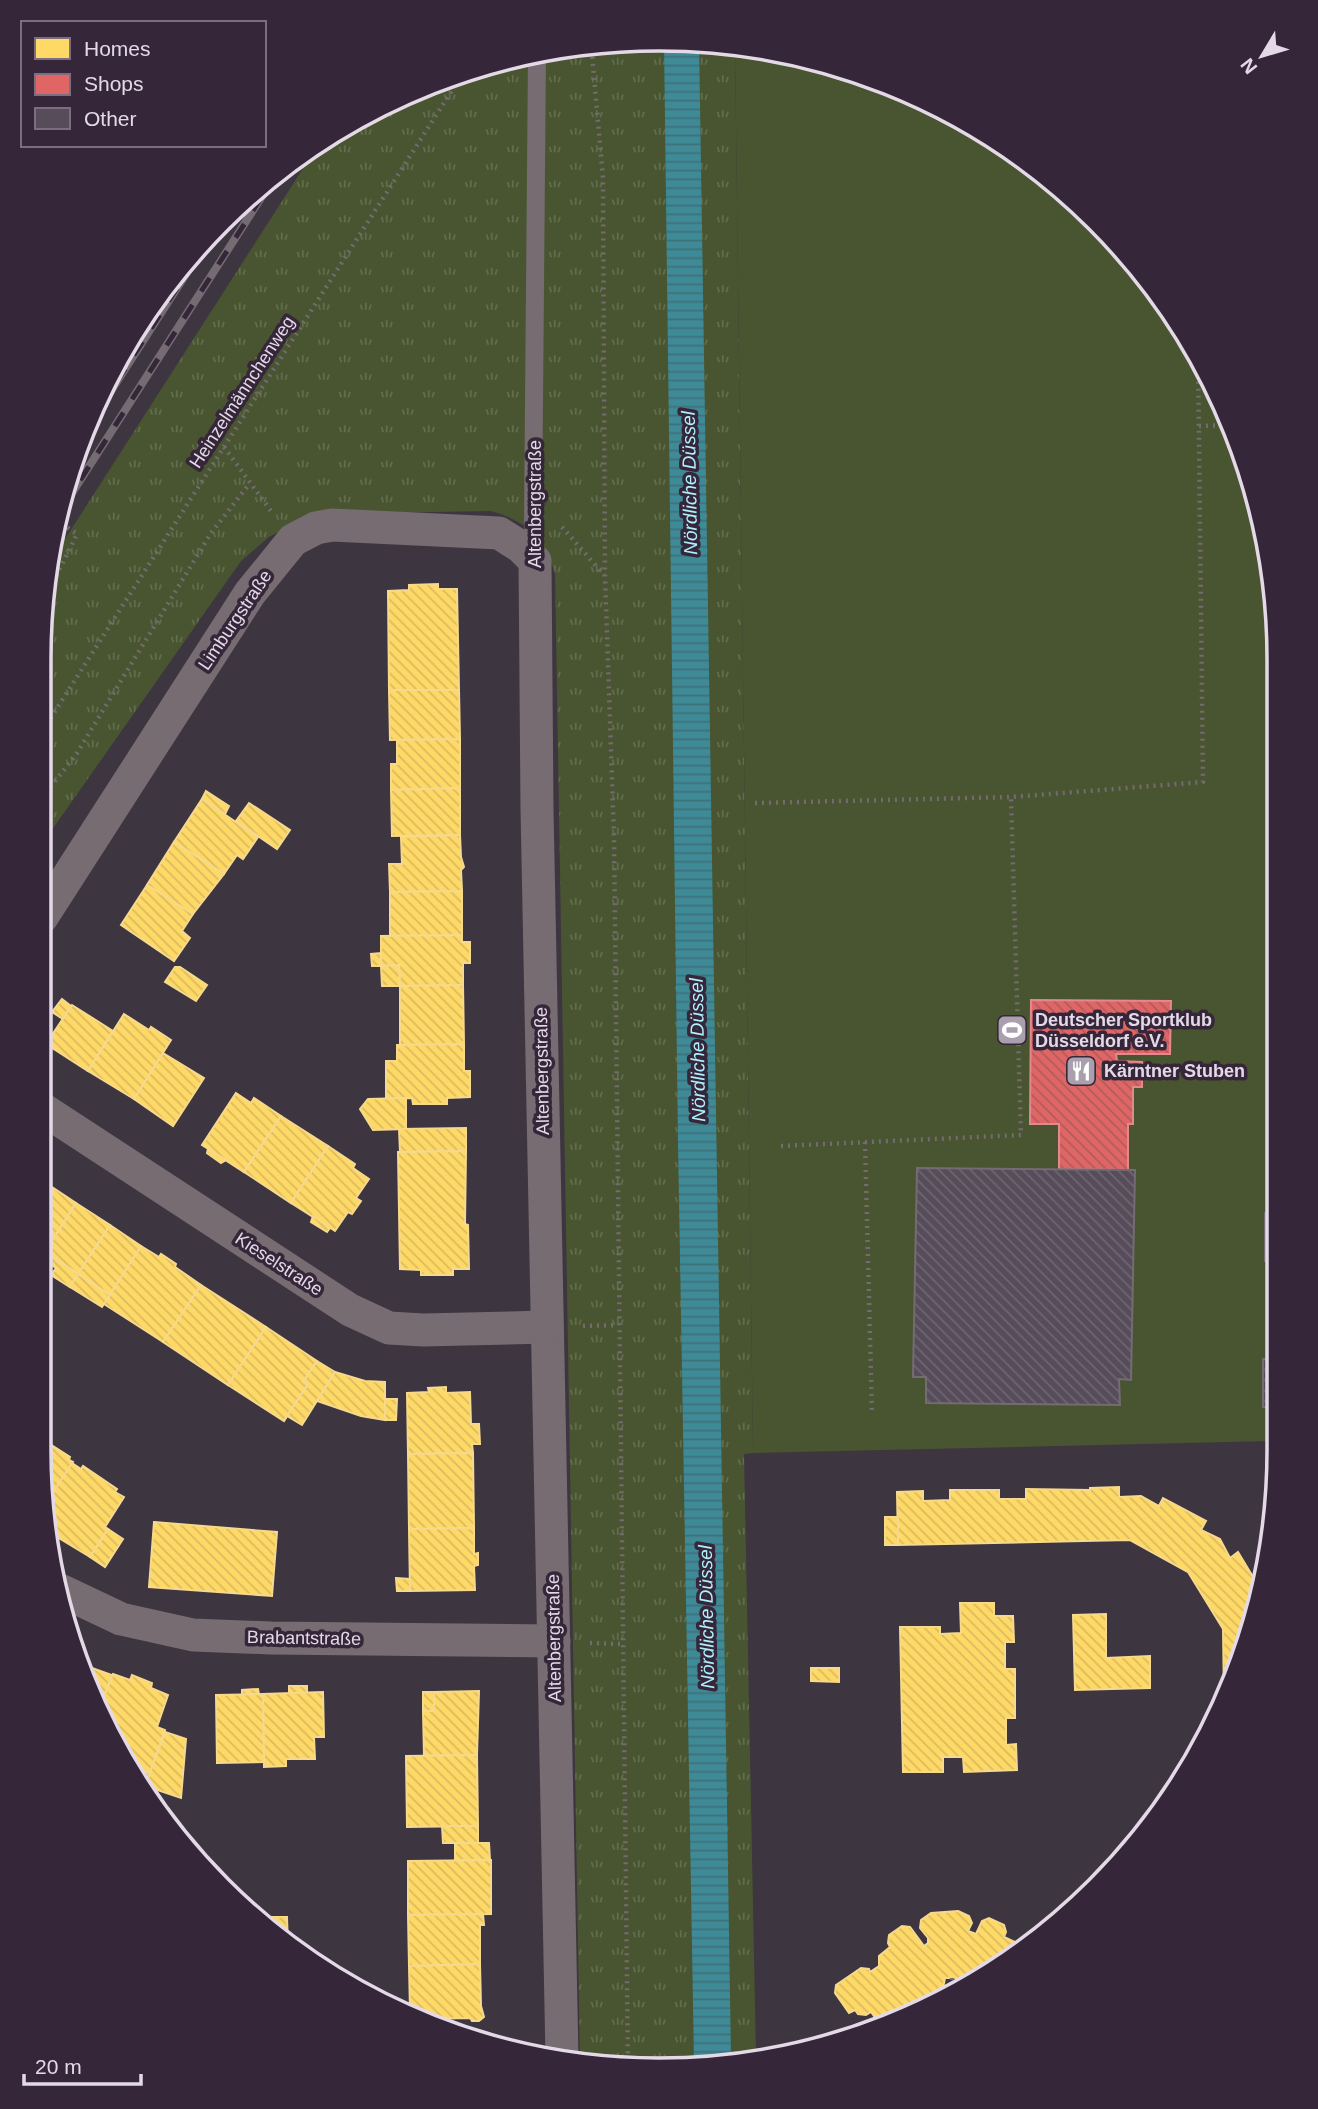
<svg xmlns="http://www.w3.org/2000/svg" width="1318" height="2109" font-family="Arial,sans-serif">
<defs>
<pattern id="grass-tufts" width="24" height="20" patternUnits="userSpaceOnUse" patternTransform="scale(1.75)"><rect width="24" height="20" fill="#485530"/><path d="M3 7l-1-3M5 7V3M7 7l1-3M15 17l-1-3M17 17v-4M19 17l1-3" fill="none" stroke="#626d4e"/></pattern>
<pattern id="water-rules" width="6" height="5" patternUnits="userSpaceOnUse" patternTransform="scale(1.75)"><rect width="6" height="5" fill="#3e8a97"/><path d="M0 2.5h6" fill="none" stroke="#40707a"/></pattern>
<pattern id="homes-back-hatch" width="6" height="6" patternUnits="userSpaceOnUse" patternTransform="scale(1.75)"><rect width="6" height="6" fill="#ffd966"/><path d="M-1 5l2 2M0 0l6 6M5-1l2 2" fill="none" stroke="#dabb5f"/></pattern>
<pattern id="shops-back-hatch" width="6" height="6" patternUnits="userSpaceOnUse" patternTransform="scale(1.75)"><rect width="6" height="6" fill="#e06666"/><path d="M-1 5l2 2M0 0l6 6M5-1l2 2" fill="none" stroke="#b15b5c"/></pattern>
<pattern id="building-back-hatch" width="6" height="6" patternUnits="userSpaceOnUse" patternTransform="scale(1.75)"><rect width="6" height="6" fill="#564c5a"/><path d="M-1 5l2 2M0 0l6 6M5-1l2 2" fill="none" stroke="#6e6572"/></pattern>
</defs>
<rect width="100%" height="100%" fill="#3d3540"/>
<path fill="url(#grass-tufts)" d="M700,40L735,46L753,1453L744,1454L756,2056L619,2069L580,2062L555,573C542,536 528,522 491,511L313,514L269,537L241,561L42,844L44,578L47,567L320,142L349,121L460,71L578,44Z"/>
<polygon fill="#485530" points="735,46 820,60 934,103 1037,167 1151,281 1215,384 1258,498 1278,618 1275,1441 753,1453"/>
<polygon fill="url(#water-rules)" points="699,40 731,2058 694,2062 678,1142 664,41"/>
<g fill="url(#homes-back-hatch)" stroke="#f7d98d" stroke-width="2">
<polygon points="438,584 438,589 457,589 459,690 389,690 388,591 409,590 409,585"/>
<polygon points="389,690 459,690 460,739 390,740"/>
<polygon points="460,739 460,788 391,790 391,764 397,764 397,740"/>
<polygon points="460,788 460,835 392,836 391,790"/>
<polygon points="206,791 229,806 225,814 202,799"/>
<polygon points="202,799 258,837 243,859 237,855 224,874 174,842"/>
<polygon points="249,803 290,830 277,849 236,821"/>
<polygon points="460,835 461,857 464,867 461,870 462,891 390,892 389,864 402,864 401,837"/>
<polygon points="174,842 224,874 193,914 147,885"/>
<polygon points="147,885 193,914 182,931 190,938 174,961 121,925"/>
<polygon points="462,891 462,935 390,936 390,892"/>
<polygon points="462,935 462,942 470,942 470,963 463,963 463,985 400,986 399,965 381,966 381,936"/>
<polygon points="381,953 381,966 372,966 371,954"/>
<polygon points="399,965 400,986 382,986 381,966"/>
<polygon points="175,967 180,967 207,985 196,1001 165,982"/>
<polygon points="463,985 464,1044 400,1045 400,986"/>
<polygon points="62,999 71,1006 63,1019 52,1012"/>
<polygon points="72,1005 113,1031 88,1071 46,1044"/>
<polygon points="124,1014 149,1030 151,1027 171,1040 134,1099 88,1071"/>
<polygon points="464,1044 464,1071 470,1071 470,1097 447,1098 447,1104 413,1104 412,1098 386,1099 386,1061 397,1061 397,1045"/>
<polygon points="163,1053 204,1078 173,1126 134,1099"/>
<polygon points="236,1093 251,1103 254,1098 281,1116 244,1172 202,1145"/>
<polygon points="406,1098 406,1129 373,1130 360,1109 368,1099"/>
<polygon points="281,1116 328,1146 291,1203 244,1172"/>
<polygon points="466,1128 466,1151 400,1152 399,1129"/>
<polygon points="328,1146 355,1164 353,1168 369,1179 356,1198 361,1201 352,1214 348,1212 335,1231 291,1203"/>
<polygon points="208,1149 226,1160 221,1163 207,1153"/>
<polygon points="466,1151 465,1224 468,1225 469,1269 453,1269 453,1275 421,1275 421,1270 400,1269 398,1152"/>
<polygon points="40,1179 76,1203 41,1258 40,1257"/>
<polygon points="76,1203 110,1225 78,1274 45,1252"/>
<polygon points="313,1216 330,1228 327,1232 311,1222"/>
<polygon points="110,1225 141,1246 110,1295 78,1274"/>
<polygon points="141,1246 159,1257 161,1254 176,1264 175,1267 201,1285 163,1342 104,1304"/>
<polygon points="45,1252 78,1274 70,1287 51,1275 56,1268 41,1258"/>
<polygon points="78,1274 110,1295 102,1307 70,1287"/>
<polygon points="201,1285 266,1327 228,1385 163,1342"/>
<polygon points="266,1327 317,1361 303,1382 308,1384 284,1421 228,1385"/>
<polygon points="317,1361 335,1372 302,1425 287,1416 308,1384 303,1382"/>
<polygon points="335,1372 365,1381 385,1382 385,1420 361,1416 317,1401"/>
<polygon points="446,1387 446,1393 470,1392 471,1424 479,1424 480,1444 472,1444 473,1453 408,1454 407,1393 429,1392 428,1388"/>
<polygon points="385,1399 397,1399 396,1420 385,1420"/>
<polygon points="39,1437 70,1457 69,1460 73,1462 47,1502 38,1450"/>
<polygon points="473,1453 474,1528 409,1529 408,1454"/>
<polygon points="72,1463 81,1469 83,1466 117,1489 115,1492 124,1497 105,1527 108,1529 90,1557 52,1534 47,1502"/>
<polygon points="1119,1487 1119,1497 1141,1496 1159,1506 1163,1498 1206,1521 1201,1530 1220,1539 1230,1558 1238,1552 1259,1587 1232,1687 1224,1701 1223,1629 1188,1572 1130,1540 898,1545 897,1492 923,1491 923,1501 950,1500 950,1490 999,1490 999,1499 1026,1499 1026,1489 1090,1490 1090,1488"/>
<rect x="885" y="1517" width="13" height="28"/>
<polygon points="154,1522 277,1532 272,1596 149,1587"/>
<polygon points="474,1528 474,1554 478,1553 478,1565 474,1566 475,1590 410,1591 409,1529"/>
<polygon points="108,1529 123,1539 105,1567 90,1557"/>
<polygon points="396,1578 410,1579 410,1591 397,1591"/>
<polygon points="960,1603 994,1603 994,1616 1013,1616 1014,1642 1005,1642 1005,1669 1015,1669 1015,1718 1006,1718 1006,1745 1016,1744 1017,1770 964,1772 963,1757 943,1757 943,1772 903,1772 900,1627 940,1627 940,1634 961,1633"/>
<polygon points="1106,1614 1106,1658 1150,1656 1150,1688 1075,1690 1073,1615"/>
<polygon points="78,1663 112,1675 100,1707"/>
<polygon points="811,1668 839,1668 839,1682 811,1681"/>
<polygon points="113,1674 130,1680 132,1675 152,1683 151,1688 168,1695 157,1727 165,1730 150,1773 128,1765 100,1707"/>
<polygon points="289,1686 307,1686 307,1693 289,1694"/>
<polygon points="258,1689 259,1694 242,1695 242,1690"/>
<polygon points="479,1691 477,1755 424,1756 423,1711 434,1711 434,1692"/>
<polygon points="323,1692 324,1737 314,1737 315,1759 286,1759 286,1766 264,1767 263,1694"/>
<rect x="423" y="1692" width="11" height="19"/>
<polygon points="263,1694 264,1762 217,1763 216,1695"/>
<polygon points="165,1732 186,1739 181,1798 145,1786"/>
<polygon points="477,1755 478,1826 407,1827 406,1756"/>
<polygon points="128,1765 150,1773 144,1787 138,1785"/>
<polygon points="442,1826 478,1826 478,1843 443,1843"/>
<polygon points="455,1843 489,1843 490,1860 455,1860"/>
<polygon points="491,1860 491,1914 408,1915 408,1861"/>
<polygon points="958,1911 969,1916 972,1923 968,1931 976,1934 982,1921 989,1918 1004,1925 1006,1932 1004,1937 1017,1943 1019,1952 1003,1966 959,1986 956,1978 945,1978 942,1994 909,2009 908,2007 879,2023 871,2012 866,2015 858,2014 855,2010 849,2013 835,1993 836,1985 861,1968 869,1969 870,1972 879,1966 879,1956 890,1947 888,1943 889,1935 902,1926 910,1927 924,1946 928,1943 928,1938 920,1928 921,1920 931,1913"/>
<polygon points="483,1914 484,1925 480,1925 480,1964 409,1966 408,1915"/>
<polygon points="259,1917 287,1917 288,1946 281,1942"/>
<polygon points="480,1964 481,2006 484,2017 479,2021 472,2021 470,2018 424,2019 410,2011 409,1966"/>
</g>
<polygon fill="url(#shops-back-hatch)" stroke="#e1898d" stroke-width="2" points="1031,1000 1171,1001 1170,1054 1116,1054 1117,1061 1142,1062 1142,1087 1133,1087 1133,1124 1128,1124 1128,1170 1059,1169 1059,1124 1030,1124"/>
<g fill="url(#building-back-hatch)" stroke="#736c75" stroke-width="2">
<polygon points="917,1168 1135,1170 1131,1380 1119,1379 1120,1405 926,1403 926,1377 913,1377"/>
<polygon points="1265,1213 1276,1214 1275,1261 1265,1261"/>
<rect x="1263" y="1359" width="12" height="48"/>
</g>
<g fill="none" stroke-linecap="round" stroke-linejoin="round">
<g stroke="#736b70" stroke-width="4.5" stroke-dasharray="2 5" stroke-linecap="butt">
<polyline points="591,43 603,178 605,576 614,837 628,2068"/>
<polyline points="586,44 592,52"/>
<polyline points="1199,426 1231,425"/>
<polyline points="224,447 271,511"/>
<polyline points="562,527 604,575"/>
<polyline points="44,601 77,534 59,522"/>
<polyline points="43,730 465,70"/>
<polyline points="42,798 77,753 211,533 250,483"/>
<polyline points="755,803 1011,797 1203,782 1198,356"/>
<polyline points="865,1142 872,1413"/>
<polyline points="781,1146 1021,1135 1011,797"/>
<polyline points="583,1326 618,1325"/>
<polyline points="590,1643 623,1644"/>
<polyline points="952,1978 952,1989"/>
</g>
<polyline stroke="#766c71" stroke-width="18" points="535,557 533,521 537,53"/>
<g stroke="#766c71" stroke-width="33">
<polyline points="42,917 250,593 293,540 316,528 332,525 499,533 521,547 535,561 537,809 562,2058"/>
<polyline points="41,1108 350,1310 389,1328 423,1330 547,1327"/>
<polyline points="62,1591 121,1619 193,1635 271,1638 554,1641"/>
</g>
<g stroke="#746c72" stroke-width="8">
<g id="rail">
<polyline points="82,436 213,232"/>
<polyline points="63,507 277,173"/>
</g>
</g>
<use href="#rail" stroke="#36263a" stroke-width="5" stroke-dasharray="16" stroke-linecap="butt"/>
</g>
<defs>
<g id="stadium-square" transform="scale(1.575)"><rect x="-9" y="-9" width="18" height="18" rx="4" fill="#aaa0ad" stroke="#36263a"/><path d="M0-5a6.5 5 0 1 0 0 10a6.5 5 0 1 0 0-10ZM-3.5-1.8h7v3.6h-7Z" fill="#fff"/></g>
<g id="restaurant-square" transform="scale(1.575)"><rect x="-9" y="-9" width="18" height="18" rx="4" fill="#aaa0ad" stroke="#36263a"/><path d="M-5-6h1v4h1v-4h1v4h1v-4h1v5L-1.5 .5V6h-2V.5L-5-1ZM5-6V6H3V1.5H1.5Q1.5-4 5-6Z" fill="#fff"/></g>
</defs>
<g fill-rule="evenodd">
<use href="#stadium-square" x="1012" y="1030"/>
<use href="#restaurant-square" x="1081" y="1071"/>
</g>
<g text-anchor="middle" stroke-width="7" stroke-linejoin="round" paint-order="stroke">
<g font-size="18" fill="#e4dae7" stroke="#36263a">
<text transform="translate(242 392) rotate(-57)" y="6">Heinzelmännchenweg</text>
<text transform="translate(535 504) rotate(-90)" y="6">Altenbergstraße</text>
<text transform="translate(235 620) rotate(-56)" y="6">Limburgstraße</text>
<text transform="translate(542 1071) rotate(-91)" y="6">Altenbergstraße</text>
<text transform="translate(279 1264) rotate(33)" y="6">Kieselstraße</text>
<text transform="translate(304 1638) rotate(1)" y="6">Brabantstraße</text>
<text transform="translate(554 1638) rotate(-91)" y="6">Altenbergstraße</text>
</g>
<g font-size="18" font-weight="bold" fill="#e4dae7" stroke="#36263a" text-anchor="start">
<text x="1035" y="1026">Deutscher Sportklub<tspan x="1035" dy="21">Düsseldorf e.V.</tspan></text>
<text x="1104" y="1077">Kärntner Stuben</text>
</g>
<g font-size="19" font-style="italic" fill="#aff0fd" stroke="#36263a">
<text transform="translate(689 483) rotate(-91)" y="7">Nördliche Düssel</text>
<text transform="translate(697 1050) rotate(-91)" y="7">Nördliche Düssel</text>
<text transform="translate(706 1617) rotate(-91)" y="7">Nördliche Düssel</text>
</g>
</g>
<path d="M0 0H1318V2109H0ZM659 51H659A608 608 0 0 1 1267 659V1450A608 608 0 0 1 659 2058H659A608 608 0 0 1 51 1450V659A608 608 0 0 1 659 51Z" fill="#36263a" fill-rule="evenodd"/>
<path fill="none" stroke="#e4dae7" stroke-width="3.5" d="M659 51H659A608 608 0 0 1 1267 659V1450A608 608 0 0 1 659 2058H659A608 608 0 0 1 51 1450V659A608 608 0 0 1 659 51Z"/>
<rect x="21" y="21" width="245" height="126" fill="#36263a" stroke="#7c6e7f" stroke-width="2"/>
<rect x="35" y="38" width="35" height="21" fill="#ffd966" stroke="#7c6e7f" stroke-width="2"/>
<text x="84" y="56" font-size="21" fill="#e4dae7">Homes</text>
<rect x="35" y="74" width="35" height="21" fill="#e06666" stroke="#7c6e7f" stroke-width="2"/>
<text x="84" y="91" font-size="21" fill="#e4dae7">Shops</text>
<rect x="35" y="108" width="35" height="21" fill="#564c5a" stroke="#7c6e7f" stroke-width="2"/>
<text x="84" y="126" font-size="21" fill="#e4dae7">Other</text>
<g transform="translate(1262 56) rotate(232)" stroke="#36263a" stroke-width="5" paint-order="stroke">
<path d="M0-5L12 26L0 18L-12 26Z" fill="#e4dae7"/>
<text y="-10" font-size="19" font-weight="bold" text-anchor="middle" fill="#e4dae7">N</text>
</g>
<path d="M24 2074v10h117v-10" fill="none" stroke="#e4dae7" stroke-width="3.5"/>
<text x="35" y="2074" font-size="21" fill="#e4dae7" stroke="#36263a" stroke-width="5" paint-order="stroke">20 m</text>
</svg>
